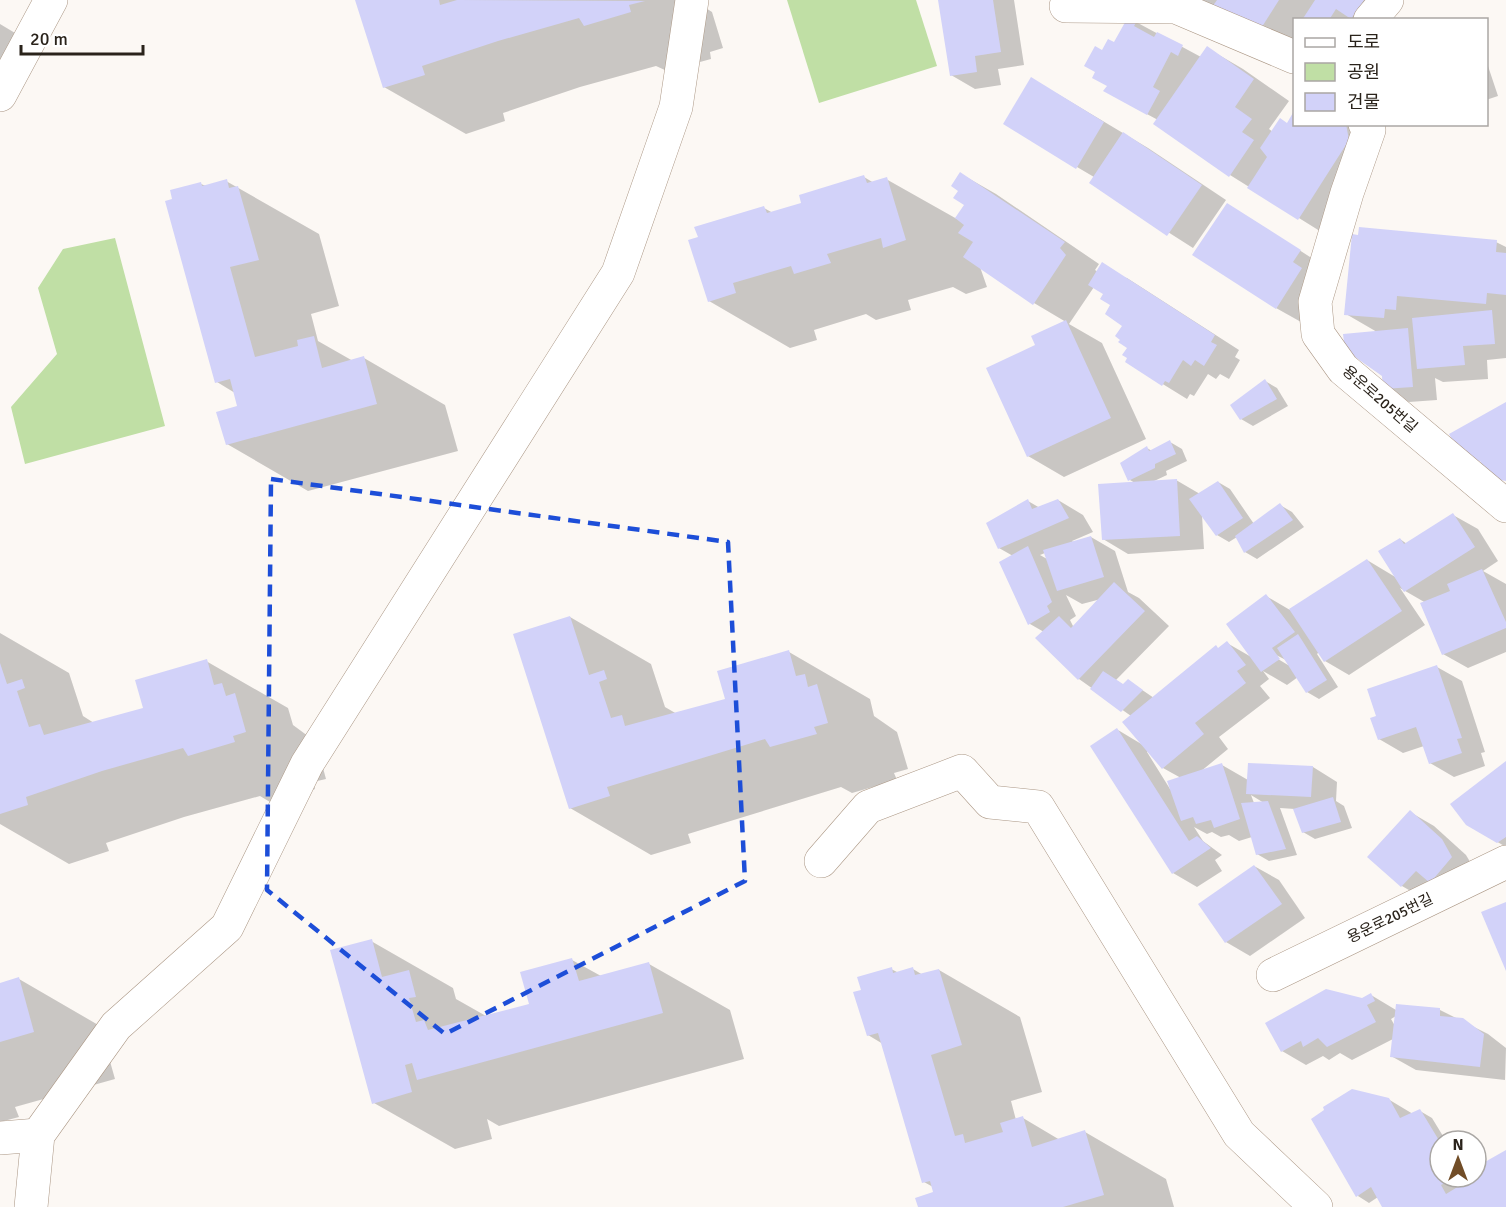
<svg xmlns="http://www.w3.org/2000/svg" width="1506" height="1207" font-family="Signika,'Noto Sans KR',sans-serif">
<rect width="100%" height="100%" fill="#fcf8f4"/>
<g fill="#c0dfa5">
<polygon points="787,0 916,0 937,66 819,103"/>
<polygon points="115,238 165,426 25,464 11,407 57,354 38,288 63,249"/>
</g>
<g fill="#0003" fill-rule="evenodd">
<polygon points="357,0 698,0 701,5 712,12 723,48 710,52 711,59 667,71 656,66 580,87 503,113 505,121 466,134 384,87"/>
<polygon points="939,0 1014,0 1024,65 998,69 1001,85 975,89 951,75"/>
<polygon points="1200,0 1397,0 1384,20 1294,20 1294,53"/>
<polygon points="1136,22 1201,57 1207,48 1243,69 1289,101 1269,129 1273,132 1288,124 1294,114 1294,124 1364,124 1323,233 1230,175 1158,120 1130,105 1108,86 1102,52 1115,44"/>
<polygon points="0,24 25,39 0,66"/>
<polygon points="1486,60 1498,96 1486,100"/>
<polygon points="1056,93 1148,148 1226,200 1193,248 1091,183 1094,177 1077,167"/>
<polygon points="961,174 996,194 1099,264 1095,270 1098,272 1127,278 1239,350 1235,357 1240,360 1229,379 1220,374 1216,379 1208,374 1194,396 1190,394 1187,399 1127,362 1129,347 1124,325 1105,294 1094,287 1069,324 1102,343 1146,439 1064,477 1028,456 1037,346 1066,322 1034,303 980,267 987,287 966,294 953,287 908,300 911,310 876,320 866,314 814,330 817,340 790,348 709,301 764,208 773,213 803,204 864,177 874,183 886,179 957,219 966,205 960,190"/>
<polygon points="226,181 319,234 339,306 311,314 318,341 353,361 364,358 445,405 458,451 308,491 227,444 239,407 235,393 217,382 201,184 206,186"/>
<polygon points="1251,219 1324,266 1301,322 1276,308"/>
<polygon points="1496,242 1506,247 1506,358 1487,360 1488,379 1443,382 1435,378 1437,400 1409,402 1384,388 1377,332 1346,314"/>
<polygon points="1265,381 1277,388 1288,406 1253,426 1241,419"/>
<polygon points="1170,442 1182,449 1187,461 1166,471 1167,475 1152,482 1176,480 1200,494 1218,482 1230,489 1254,524 1280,505 1292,512 1304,527 1257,559 1245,552 1237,537 1229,542 1217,535 1202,515 1204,549 1128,554 1103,539 1135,483 1130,480 1147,448 1152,451"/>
<path d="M1058,500L1083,515L1093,532L1072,541L1073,542L1091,537L1115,551L1128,592L1139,598L1169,626L1116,680L1123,685L1129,681L1154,698L1227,643L1253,658L1266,596L1290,610L1367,560L1397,578L1400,539L1407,544L1453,515L1478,529L1498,561L1483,571L1506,584V652L1468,668L1443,654L1426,603L1400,588L1425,625L1349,675L1325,661L1319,652L1317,654L1338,687L1319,699L1307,692L1298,677L1287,685L1263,671L1269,679L1260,686L1270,698L1219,737L1228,749L1200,772L1222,765L1248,780L1313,767L1337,782L1336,801L1344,806L1352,828L1315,839L1303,832L1295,809L1280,808L1297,855L1269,861L1257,854L1252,837L1239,841L1229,835L1221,837L1212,832L1207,834L1194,827L1203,841L1222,855L1215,860L1222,871L1197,887L1173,873L1118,730L1143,745L1131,716L1079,679L1044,632L1030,624L1013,556L999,548L1028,501L1040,508ZM1045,553L1047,559L1040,555ZM1066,595L1082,604L1101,599L1074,628L1070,620L1076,616ZM1274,654L1288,661V665L1273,656ZM1148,750L1163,768L1181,778L1170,789L1147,752ZM1251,795L1264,803H1254Z"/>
<polygon points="570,617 651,664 665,707 677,714 727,700 789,652 870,699 874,716 897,732 908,769 894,773 897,780 852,793 841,787 688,834 691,843 651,855 570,808"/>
<polygon points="0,633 69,673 83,716 94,723 145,709 206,661 288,708 293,725 316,742 326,779 313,782 315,789 270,802 260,796 184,817 106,843 109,851 69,864 0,824"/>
<polygon points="1437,667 1462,681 1485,752 1481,753 1485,766 1454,777 1430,763 1424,746 1403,753 1379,739 1378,717"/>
<polygon points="1506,762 1506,847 1467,824"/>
<polygon points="1410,812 1434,826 1466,855 1476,872 1426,900 1402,886 1369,857"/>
<polygon points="1254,866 1279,880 1305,918 1250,956 1226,942"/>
<polygon points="371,941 453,988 456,999 486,1016 531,1005 572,960 601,976 649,964 730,1010 744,1059 499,1126 487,1119 492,1139 455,1149 374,1103"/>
<polygon points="891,969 899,973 913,969 923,975 939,970 1020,1017 1042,1092 1011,1101 1016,1120 1023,1118 1060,1140 1085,1132 1166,1179 1174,1207 920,1207 935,1193 933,1187 924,1182 883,1044 868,1035 863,991"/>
<polygon points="19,979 100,1026 115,1079 15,1107 19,1117 0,1122 0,984"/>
<path d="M1371,995L1396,1010H1440L1488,1034L1506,1048L1505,1080L1416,1070L1391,1056L1393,1039L1352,1060L1340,1053L1329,1060L1323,1056L1306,1065L1282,1051ZM1396,1016L1395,1026L1391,1019Z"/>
<polygon points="1388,1099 1413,1114 1420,1111 1432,1118 1446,1141 1440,1141 1440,1177 1476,1177 1476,1168 1506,1152 1506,1207 1384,1207 1378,1197 1369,1203 1358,1196"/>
</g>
<g fill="#d2d2f9">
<polygon points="355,0 439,0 440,5 457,0 645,1 629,5 631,12 584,26 579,18 498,41 422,66 425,75 383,88"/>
<polygon points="938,0 993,0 1001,52 975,56 977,72 950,76"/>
<polygon points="1217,0 1279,0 1255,38 1210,10"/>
<polygon points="1315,0 1364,0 1351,19 1336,9 1329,20 1302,20"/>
<polygon points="1128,17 1137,21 1134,26 1154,37 1157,32 1183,45 1178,56 1171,52 1153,87 1160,91 1147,115 1103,91 1107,86 1092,78 1095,72 1084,66 1095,46 1102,50 1108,39 1114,42"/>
<polygon points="1207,46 1254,79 1235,107 1252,119 1242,132 1254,140 1229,177 1153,124"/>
<polygon points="1031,77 1104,122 1076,169 1003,124"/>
<polygon points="1294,111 1294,124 1346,124 1349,140 1298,220 1247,188 1267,157 1260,148 1280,118 1287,123"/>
<polygon points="1123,132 1202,185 1167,236 1089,183"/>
<polygon points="960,172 1065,242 1060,248 1066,255 1033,305 963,257 973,242 958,233 964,225 955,218 964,205 953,198 958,191 951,186"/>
<polygon points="864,175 867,183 887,177 906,240 883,248 881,238 827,254 831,263 794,274 791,266 733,283 736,293 708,302 688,240 698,237 694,227 764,206 767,213 801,203 799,195"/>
<polygon points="227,179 229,188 238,186 259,260 230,267 255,357 298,346 297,340 314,336 322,368 364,356 377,404 226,445 216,412 237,406 230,379 215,383 165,201 172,199 170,190 201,182 202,186"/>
<polygon points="1227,203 1301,250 1293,262 1302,268 1276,309 1192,255"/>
<polygon points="1359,227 1497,240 1496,252 1506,253 1506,295 1487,293 1486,304 1397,296 1396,310 1385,309 1384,318 1344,315 1352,234 1358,235"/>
<polygon points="1102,262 1215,335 1211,342 1217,345 1204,366 1195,360 1191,366 1183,360 1169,383 1165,381 1162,386 1125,362 1127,358 1122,355 1127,348 1118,342 1120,340 1115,336 1122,326 1105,314 1110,305 1100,299 1103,294 1088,285"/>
<polygon points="1492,310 1495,344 1463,346 1465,365 1417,369 1412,318"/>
<polygon points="1066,320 1111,418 1027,457 986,368 1035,345 1031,336"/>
<polygon points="1408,328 1413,387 1383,389 1382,376 1345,350 1343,334"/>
<polygon points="1265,379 1277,399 1240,420 1230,405"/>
<polygon points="1506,402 1506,481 1489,478 1480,461 1474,465 1465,449 1459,452 1449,434"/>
<polygon points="1170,440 1176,454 1155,464 1155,468 1128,481 1120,463 1147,446 1149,451"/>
<polygon points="1177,479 1180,536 1102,540 1098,484"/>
<polygon points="1218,481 1243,518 1216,536 1189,499"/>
<polygon points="1028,499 1032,509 1058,499 1069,518 998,549 986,523"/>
<polygon points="1280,503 1293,520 1244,553 1235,536"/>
<polygon points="1453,513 1475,547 1404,592 1378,551 1400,538 1404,544"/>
<polygon points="1091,536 1104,577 1057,591 1043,550"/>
<polygon points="1028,546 1052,602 1047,606 1050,612 1028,625 999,562"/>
<polygon points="1367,559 1402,611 1324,662 1289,609"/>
<polygon points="1482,569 1506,622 1506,628 1442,655 1420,603 1450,591 1447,584"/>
<polygon points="1114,582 1145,611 1078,680 1035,638 1059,616 1071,628"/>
<polygon points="1266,594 1295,632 1272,648 1280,659 1261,672 1226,624"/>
<polygon points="570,616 589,675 604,670 607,679 599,682 611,718 622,715 625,726 725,699 717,671 789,650 796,676 805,674 808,687 817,684 828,723 814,727 817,734 770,747 765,739 607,787 610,796 569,809 513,634"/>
<polygon points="1298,634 1327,680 1306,693 1277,648"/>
<polygon points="1227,641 1246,665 1237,671 1246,683 1195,723 1204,734 1162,769 1122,722 1216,645 1218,648"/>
<polygon points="207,659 214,685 222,683 226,696 235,693 246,732 233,736 235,742 188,756 183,748 102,771 26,797 28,805 0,814 0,663 7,684 22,679 25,688 17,691 29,727 40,724 44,735 143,708 135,680"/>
<polygon points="1437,665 1462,738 1457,739 1462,753 1429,764 1416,727 1378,740 1370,718 1376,716 1367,689"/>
<polygon points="1103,671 1123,684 1128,679 1143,690 1121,712 1090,689"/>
<polygon points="1117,728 1189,841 1197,836 1211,848 1172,874 1090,746"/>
<polygon points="1506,761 1506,837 1497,843 1466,825 1450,804"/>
<polygon points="1222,763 1240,819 1214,828 1211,820 1196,824 1193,817 1181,821 1167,781"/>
<polygon points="1248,763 1313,766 1311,797 1246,794"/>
<polygon points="1333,797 1341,822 1302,833 1293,809"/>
<polygon points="1268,801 1286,849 1256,855 1241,803"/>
<polygon points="1410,810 1442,839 1452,857 1430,883 1416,871 1401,887 1367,857"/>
<polygon points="1254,865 1282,904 1225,943 1198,904"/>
<polygon points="1506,902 1506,971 1481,912"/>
<polygon points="372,939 382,977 409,970 416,997 409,998 416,1022 424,1020 428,1030 529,1004 520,972 572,958 579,981 649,962 663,1013 417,1080 412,1063 405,1065 412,1092 372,1104 330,950"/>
<polygon points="892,967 893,973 913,967 915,975 939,969 962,1045 931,1055 955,1136 963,1134 965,1143 1003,1132 1000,1123 1023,1116 1032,1147 1085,1130 1104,1195 1063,1207 918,1207 915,1198 933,1192 930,1181 922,1183 878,1033 867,1036 853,992 861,990 857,977"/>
<polygon points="19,977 34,1032 0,1042 0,983"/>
<polygon points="1326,989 1362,998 1371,993 1375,1001 1367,1005 1376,1022 1327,1047 1318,1038 1303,1047 1301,1041 1281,1052 1265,1023"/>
<polygon points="1396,1004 1440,1008 1440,1016 1463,1018 1484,1034 1480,1067 1390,1057"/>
<polygon points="1352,1089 1389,1098 1400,1118 1420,1109 1440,1142 1440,1177 1457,1177 1441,1185 1446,1194 1469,1180 1468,1177 1476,1177 1476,1167 1506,1150 1506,1207 1382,1207 1371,1187 1356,1197 1311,1119 1324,1110 1323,1107"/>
</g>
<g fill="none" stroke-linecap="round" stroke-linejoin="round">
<g stroke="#ab9785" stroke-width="34">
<g id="minor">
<polyline points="1066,6 1176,7 1294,57"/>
<polyline points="1370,20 1387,0"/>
<polyline points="0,95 51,0"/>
<polyline points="1365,124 1369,130 1347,193 1315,302 1318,334 1343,369 1506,506"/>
<polyline points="821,861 868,807 962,771 990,802 1038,807 1239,1134 1316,1207"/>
<polyline points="1273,975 1506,862"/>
<polyline points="0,1138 38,1135"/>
<polyline points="31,1207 38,1135 116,1026 227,927 307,764 618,273 676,107 692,0"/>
</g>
</g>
<use href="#minor" stroke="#fff" stroke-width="33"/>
</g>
<path fill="none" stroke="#1d4ed8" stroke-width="4.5" stroke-dasharray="12 8" stroke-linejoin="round" d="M271,479L728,542L745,881L445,1034L267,890Z"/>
<g text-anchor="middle" stroke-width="5" stroke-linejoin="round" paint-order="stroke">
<g font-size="15" fill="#2a231b" stroke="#fff">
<text transform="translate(1380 399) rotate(41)" y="5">용운로205번길</text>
<text transform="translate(1390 918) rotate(-26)" y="5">용운로205번길</text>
</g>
</g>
<rect x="1293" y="18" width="195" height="108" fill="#ffffff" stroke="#aaa7a4" stroke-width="1.5"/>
<rect x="1305" y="38" width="30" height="9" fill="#ffffff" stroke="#aaa7a4" stroke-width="1.5"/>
<text x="1347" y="48" font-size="18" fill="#2a231b">도로</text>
<rect x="1305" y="63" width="30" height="18" fill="#c0dfa5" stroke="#aaa7a4" stroke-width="1.5"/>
<text x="1347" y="78" font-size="18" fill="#2a231b">공원</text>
<rect x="1305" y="93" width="30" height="18" fill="#d2d2f9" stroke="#aaa7a4" stroke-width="1.5"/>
<text x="1347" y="108" font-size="18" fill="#2a231b">건물</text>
<g transform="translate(1458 1159)"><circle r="28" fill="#ffffff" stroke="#aaa7a4" stroke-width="1.5"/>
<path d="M0-4.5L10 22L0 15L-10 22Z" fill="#714d27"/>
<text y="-9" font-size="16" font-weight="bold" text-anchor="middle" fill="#2a231b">N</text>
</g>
<path d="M21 45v9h122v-9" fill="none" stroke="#2a231b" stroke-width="3"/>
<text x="30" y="45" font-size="18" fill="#2a231b" stroke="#ffffff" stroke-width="4.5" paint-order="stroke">20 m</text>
</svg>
